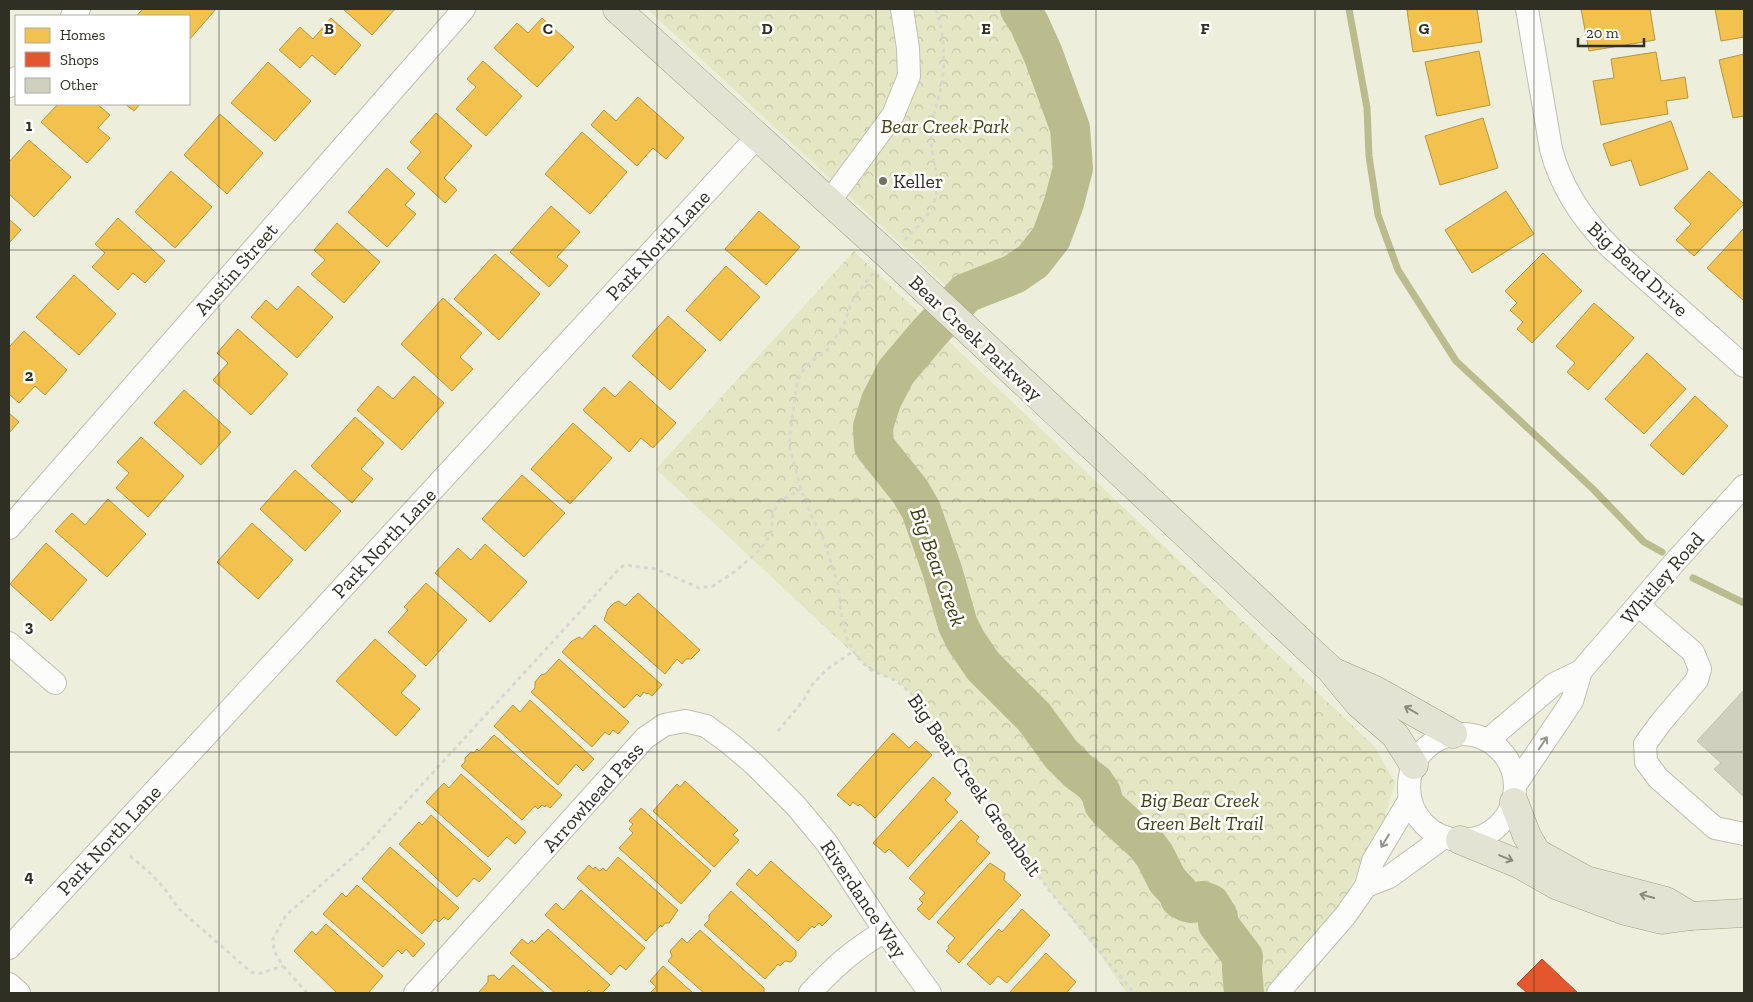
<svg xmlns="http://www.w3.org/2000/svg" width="1753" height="1002" font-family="'Zilla Slab',serif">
<defs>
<pattern id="park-crowns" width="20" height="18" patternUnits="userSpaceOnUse" patternTransform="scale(1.25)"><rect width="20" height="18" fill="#e5e7c4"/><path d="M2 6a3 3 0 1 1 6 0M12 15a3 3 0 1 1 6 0" fill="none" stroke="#c5c6a8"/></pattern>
</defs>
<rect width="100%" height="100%" fill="#edeedc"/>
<g fill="url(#park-crowns)">
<polygon points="647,9 1042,9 1029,23 1043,54 1070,128 1073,168 1064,203 1051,238 1033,261 1014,274 980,288 956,295"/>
<polygon points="854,251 1375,747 1395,783 1381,830 1331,921 1267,993 1127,993 1097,950 1049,890 914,696 897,681 871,670 656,469"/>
</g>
<g fill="#f2c14e" stroke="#b89541">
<polygon points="143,9 216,9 189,40 189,16 136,16"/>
<polygon points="343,9 395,9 372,35"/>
<polygon points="1415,9 1477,9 1482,42 1413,52 1407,10"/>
<polygon points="1581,9 1650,9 1655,40 1589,51"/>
<polygon points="1715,9 1744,9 1744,37 1721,41"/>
<polygon points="331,18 361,45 335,75 312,55 300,68 279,50 300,27 313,39"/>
<polygon points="542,18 574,47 537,87 494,48 517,23 528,33"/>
<polygon points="1479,51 1490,105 1437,116 1425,62"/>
<polygon points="1656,52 1661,81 1685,77 1688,98 1666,101 1668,114 1601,125 1593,81 1614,78 1611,59"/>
<polygon points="1744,54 1744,116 1733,118 1719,60"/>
<polygon points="483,61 522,96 486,136 456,109 476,87 467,79"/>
<polygon points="268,62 311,101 275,141 231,103"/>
<polygon points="638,97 684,138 666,159 653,148 637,166 591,125 604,110 616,121"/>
<polygon points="58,104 97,104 110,115 98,128 110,138 87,163 41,122"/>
<polygon points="125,104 140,104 134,111"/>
<polygon points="436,113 472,146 444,178 457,190 445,203 407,168 421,152 410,142"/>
<polygon points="220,114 263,153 227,194 184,155"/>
<polygon points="1483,118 1498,168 1440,185 1425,136"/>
<polygon points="1671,121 1688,169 1640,186 1631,160 1611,166 1603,144"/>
<polygon points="582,132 627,172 590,214 545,174"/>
<polygon points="29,140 71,177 34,217 9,194 9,162"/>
<polygon points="387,168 415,194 405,205 416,214 387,247 348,212"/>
<polygon points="171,171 212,207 175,248 135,212"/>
<polygon points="1709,171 1744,204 1694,256 1676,240 1691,224 1674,208"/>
<polygon points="1506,191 1534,234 1472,273 1445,230"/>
<polygon points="551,206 580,232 557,257 568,266 549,287 510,252"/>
<polygon points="759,211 800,247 766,285 725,249"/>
<polygon points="118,218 165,261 145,283 133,273 118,290 92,267 105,253 95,244"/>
<polygon points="9,219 21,230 9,243"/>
<polygon points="337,223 380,262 344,303 311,274 325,260 314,250"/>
<polygon points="1744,228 1744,301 1707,268"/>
<polygon points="1543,253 1582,291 1532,343 1517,329 1523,322 1510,310 1517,303 1505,291"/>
<polygon points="495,254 540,294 499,340 454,299"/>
<polygon points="726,266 760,297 720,341 686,310"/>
<polygon points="74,275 116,314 79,355 36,317"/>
<polygon points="298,286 333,317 297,358 251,317 266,300 277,310"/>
<polygon points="443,298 482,333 460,357 473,369 452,391 401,344"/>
<polygon points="1594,303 1634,338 1588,390 1567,372 1575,363 1556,346"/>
<polygon points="668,316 706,350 670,390 632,356"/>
<polygon points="238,329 288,374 251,415 213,380 228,363 217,353"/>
<polygon points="24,331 67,370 45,395 35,386 19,403 9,394 9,347"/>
<polygon points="1647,353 1686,389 1644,434 1605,399"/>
<polygon points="414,376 444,403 402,450 357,410 378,386 393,399"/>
<polygon points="630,381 676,423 653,448 641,438 629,452 583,410 604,387 615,397"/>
<polygon points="184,390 231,432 201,465 154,423"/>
<polygon points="1695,396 1728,426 1683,475 1650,445"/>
<polygon points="9,413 19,422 9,433"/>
<polygon points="355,417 384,443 361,469 373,479 352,503 311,466"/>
<polygon points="573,423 612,458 570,504 531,469"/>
<polygon points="141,437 184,476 148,517 116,488 129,473 117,462"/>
<polygon points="295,470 341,511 305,551 260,509"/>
<polygon points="522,475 565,513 524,557 482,519"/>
<polygon points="108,499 146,534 107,577 55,531 72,513 85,525"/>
<polygon points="252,523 293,560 258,599 217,562"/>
<polygon points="46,543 87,580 51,621 10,584"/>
<polygon points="485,544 527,582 490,622 435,573 458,548 471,560"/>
<polygon points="426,583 467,620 426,666 388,632 408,610 404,607"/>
<polygon points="638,593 700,650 691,659 686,659 682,664 677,659 665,674 604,620 608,609 614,603 619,601 625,606"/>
<polygon points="595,625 662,685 652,696 648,693 647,694 644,692 640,697 637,694 624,708 562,652 572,641 579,637 582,639"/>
<polygon points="375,639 416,676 401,693 420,709 396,736 336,681"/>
<polygon points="559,659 629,722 618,734 613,730 609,735 605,732 592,747 531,692 535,688 535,682 541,675 545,674"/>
<polygon points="530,700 594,759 583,771 576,764 558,785 494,726 513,705 520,712"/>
<polygon points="893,733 909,748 916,741 932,755 875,818 860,804 858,806 853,802 850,806 837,795"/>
<polygon points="494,735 562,795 550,808 546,805 545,807 542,805 538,809 535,806 522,820 461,766 465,762 465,758 471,752 474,753 477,749 479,751"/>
<polygon points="461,774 526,832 515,844 507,837 488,857 426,802 444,783 449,788"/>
<polygon points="933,777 951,793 945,800 958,812 908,867 889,849 885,853 873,843"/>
<polygon points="685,781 738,830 733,835 739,840 714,867 653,811 677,784 680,787"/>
<polygon points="641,808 711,871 681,904 619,848 633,833 629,829 633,824 629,821"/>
<polygon points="431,815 491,869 479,882 474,878 457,897 399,844 419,822 422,825"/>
<polygon points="961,820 979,837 976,841 990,853 929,920 917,909 923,903 919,899 925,893 909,878"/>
<polygon points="390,847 459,908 448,920 444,917 439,922 435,919 422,934 362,879"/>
<polygon points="618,857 678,910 669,923 665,923 662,927 661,925 646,941 577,878 589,865 593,869 595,867 600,871 603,868 606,871"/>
<polygon points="771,861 832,916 822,926 819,923 814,928 812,926 798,941 736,884 749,869 757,876"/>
<polygon points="990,863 1005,873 1004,880 1021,895 959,963 946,951 949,948 948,946 955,938 937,922"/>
<polygon points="357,885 425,944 413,957 406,949 402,954 398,950 383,967 323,914 342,893 346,897"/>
<polygon points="581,890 645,948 626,970 620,965 611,975 545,915 556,903 563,910"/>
<polygon points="731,891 796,951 796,956 791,962 785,961 780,966 778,964 765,979 704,925 709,920 709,915"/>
<polygon points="1022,909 1050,935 1007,983 998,976 990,985 967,964 999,929 1002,932"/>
<polygon points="326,924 383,976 368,993 337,993 294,951 312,931 316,935"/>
<polygon points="548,929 610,985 602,993 593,993 589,990 586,993 555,993 510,953 522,939 528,944 532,940 534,943"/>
<polygon points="700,930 764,988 764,993 704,993 668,961 672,956 670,951 682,938 687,943"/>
<polygon points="1046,953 1076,982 1066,993 1009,993"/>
<polygon points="513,965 545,993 478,993 488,982 488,976 494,975 499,980"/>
<polygon points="663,966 693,993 650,993 656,987 650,981"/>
</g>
<polygon fill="#e4572e" stroke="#ae4b2b" points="1542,959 1578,993 1527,993 1517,984"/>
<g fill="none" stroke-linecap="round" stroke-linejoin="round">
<g stroke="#bbbc8e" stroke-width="7">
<polyline points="1349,9 1367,108 1369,156 1378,215 1398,270 1456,361 1593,489 1644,542 1662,552"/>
<polyline points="1693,578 1744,603"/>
</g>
<path stroke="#bbbc8e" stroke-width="40" d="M1020,9L1029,23L1043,54L1070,128L1073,168L1064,203L1051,238L1033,261L1014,274L966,293L929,333L896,372L881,401L873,427L874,446L910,491L921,510L942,570L958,625L966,641L983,666L1034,717L1061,754L1078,771L1094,783L1101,793L1104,804L1109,810L1147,845L1155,856L1167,880L1179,893L1180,898C1188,904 1192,904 1202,901L1210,904L1218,917V924L1243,957L1242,969L1244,993"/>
</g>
<polygon fill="#cfd0bd" stroke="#c3c4b6" points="1744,690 1744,797 1714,769 1721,763 1697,741"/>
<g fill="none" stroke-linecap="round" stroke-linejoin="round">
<g stroke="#bfc0b2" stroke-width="24">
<g id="minor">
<path d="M1527,9L1551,149C1561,188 1582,219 1611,248L1744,366"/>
<polyline points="72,16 79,9"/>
<polyline points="9,86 16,78"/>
<polyline points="829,202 893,115 909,76 908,48 902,9"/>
<polyline points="9,528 464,9"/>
<polyline points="1638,605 1693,652 1700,669 1697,680 1662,721 1645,744 1646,762 1658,778 1715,828 1744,834"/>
<polyline points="9,643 55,683"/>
<circle cx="1462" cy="787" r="53"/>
<polyline points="1488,740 1554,684 1581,671"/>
<polyline points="1516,784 1572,701 1581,671 1674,563 1744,486"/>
<polyline points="1366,886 1389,877 1444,837"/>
<polyline points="9,948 301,633 757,137"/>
<polyline points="9,984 19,993"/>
<polyline points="415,993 645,738 664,725 685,721 706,726 728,742 754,764 796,806 826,842 885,931 930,993"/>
<path d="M810,993C835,966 853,950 885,931"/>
<polyline points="1278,993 1345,916 1366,886 1373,861 1410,799"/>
</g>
</g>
<g stroke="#a2a284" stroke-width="29">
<g id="major">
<polyline points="617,9 889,256 1331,670 1359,704 1395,735 1414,765"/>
<polyline points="1334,672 1375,690 1453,734"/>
<polyline points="1514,802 1527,836 1537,853 1586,880 1666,901 1691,916"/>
<polyline points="1460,840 1519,864 1558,886 1625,911 1662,920 1691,916 1744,913"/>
</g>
</g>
<g stroke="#d8d8d3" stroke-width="3" stroke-dasharray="4 4" stroke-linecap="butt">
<path d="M905,240C916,228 930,216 935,200C941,176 932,163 931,140C930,123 936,108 940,92C946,64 945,35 936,9"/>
<polyline points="873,273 853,299 844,324 828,349 806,366 800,375 796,388 789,445 801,489 811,515 822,535 838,585 841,613 846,637 857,657 871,670 897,681 914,696 1049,890 1134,993"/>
<polyline points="778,731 803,701 812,685 827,669 854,651"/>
<polyline points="130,856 151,874 164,888 179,909 251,972 258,974 283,966"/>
<polyline points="307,993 283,966 274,951 273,939 286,915 364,848 620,568 625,565 656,569 699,588 713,586 737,570 761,549 771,533 773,513 780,501 801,489"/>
</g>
<use href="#minor" stroke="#fcfcfa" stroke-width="22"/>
<use href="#major" stroke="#e3e3d4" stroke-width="28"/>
</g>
<defs><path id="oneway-shaft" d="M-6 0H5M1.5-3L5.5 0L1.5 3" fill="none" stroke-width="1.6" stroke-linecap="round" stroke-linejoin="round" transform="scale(1.25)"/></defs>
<g stroke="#89897c">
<use href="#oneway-shaft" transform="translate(1411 710) rotate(-150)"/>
<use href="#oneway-shaft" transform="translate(1506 858) rotate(22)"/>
<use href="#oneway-shaft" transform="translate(1647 896) rotate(-165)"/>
</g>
<g stroke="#96968e">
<use href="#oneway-shaft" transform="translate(1543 743) rotate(-56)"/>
<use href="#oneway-shaft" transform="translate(1385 841) rotate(121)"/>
</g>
<path fill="none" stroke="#2f2f23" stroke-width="1" stroke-opacity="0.55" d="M219,9V993M438,9V993M657,9V993M876,9V993M1096,9V993M1315,9V993M1534,9V993M9,250H1744M9,501H1744M9,752H1744"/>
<circle fill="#727264" stroke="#fff" stroke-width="2" cx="883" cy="181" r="5"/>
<g text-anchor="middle" stroke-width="5" stroke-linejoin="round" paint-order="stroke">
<g font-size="20" font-style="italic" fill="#404114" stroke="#fff">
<text x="945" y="133">Bear Creek Park</text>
<text x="1200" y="807">Big Bear Creek<tspan x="1200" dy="23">Green Belt Trail</tspan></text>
</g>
<g font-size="20" fill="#2f2f23" stroke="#fff" text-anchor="start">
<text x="893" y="188">Keller</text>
</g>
<g font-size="20" fill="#2f2f23" stroke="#fff">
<text transform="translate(658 245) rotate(-47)" y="7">Park North Lane</text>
<text transform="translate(236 269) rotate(-49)" y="7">Austin Street</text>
<text transform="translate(1638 269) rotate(43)" y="7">Big Bend Drive</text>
<text transform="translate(976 338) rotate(43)" y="7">Bear Creek Parkway</text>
<text transform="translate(384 543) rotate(-47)" y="7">Park North Lane</text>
<text transform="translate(1662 578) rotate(-49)" y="7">Whitley Road</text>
<text transform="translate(975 785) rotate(55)" y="7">Big Bear Creek Greenbelt</text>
<text transform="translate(593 797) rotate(-48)" y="7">Arrowhead Pass</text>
<text transform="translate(109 840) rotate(-47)" y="7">Park North Lane</text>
<text transform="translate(864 899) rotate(56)" y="7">Riverdance Way</text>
</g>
<g font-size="21" font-style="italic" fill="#3e3e10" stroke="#fff">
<text transform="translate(938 567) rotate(70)" y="7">Big Bear Creek</text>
</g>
</g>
<g font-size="16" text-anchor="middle" font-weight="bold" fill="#2f2f23" stroke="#fff" stroke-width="5" stroke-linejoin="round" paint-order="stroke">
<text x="329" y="34">B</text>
<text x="548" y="34">C</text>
<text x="767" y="34">D</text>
<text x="986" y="34">E</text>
<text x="1205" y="34">F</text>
<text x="1424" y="34">G</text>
<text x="29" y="131">1</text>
<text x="29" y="381">2</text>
<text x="29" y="632">3</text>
<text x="29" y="882">4</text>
</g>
<rect width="1753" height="1002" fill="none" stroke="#2f2f23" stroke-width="20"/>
<rect x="15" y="15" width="175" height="90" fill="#ffffff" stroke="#acaca7"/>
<rect x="25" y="28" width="25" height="15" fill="#f2c14e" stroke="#acaca7"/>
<text x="60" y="40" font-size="15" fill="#2f2f23">Homes</text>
<rect x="25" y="52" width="25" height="15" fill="#e4572e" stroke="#acaca7"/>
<text x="60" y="65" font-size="15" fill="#2f2f23">Shops</text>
<rect x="25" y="78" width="25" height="15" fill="#cfd0bd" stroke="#acaca7"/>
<text x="60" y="90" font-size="15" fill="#2f2f23">Other</text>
<path d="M1578 38v8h66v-8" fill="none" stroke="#2f2f23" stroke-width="2.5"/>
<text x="1586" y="38" font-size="15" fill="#2f2f23" stroke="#ffffff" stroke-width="4" paint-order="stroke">20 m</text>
</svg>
